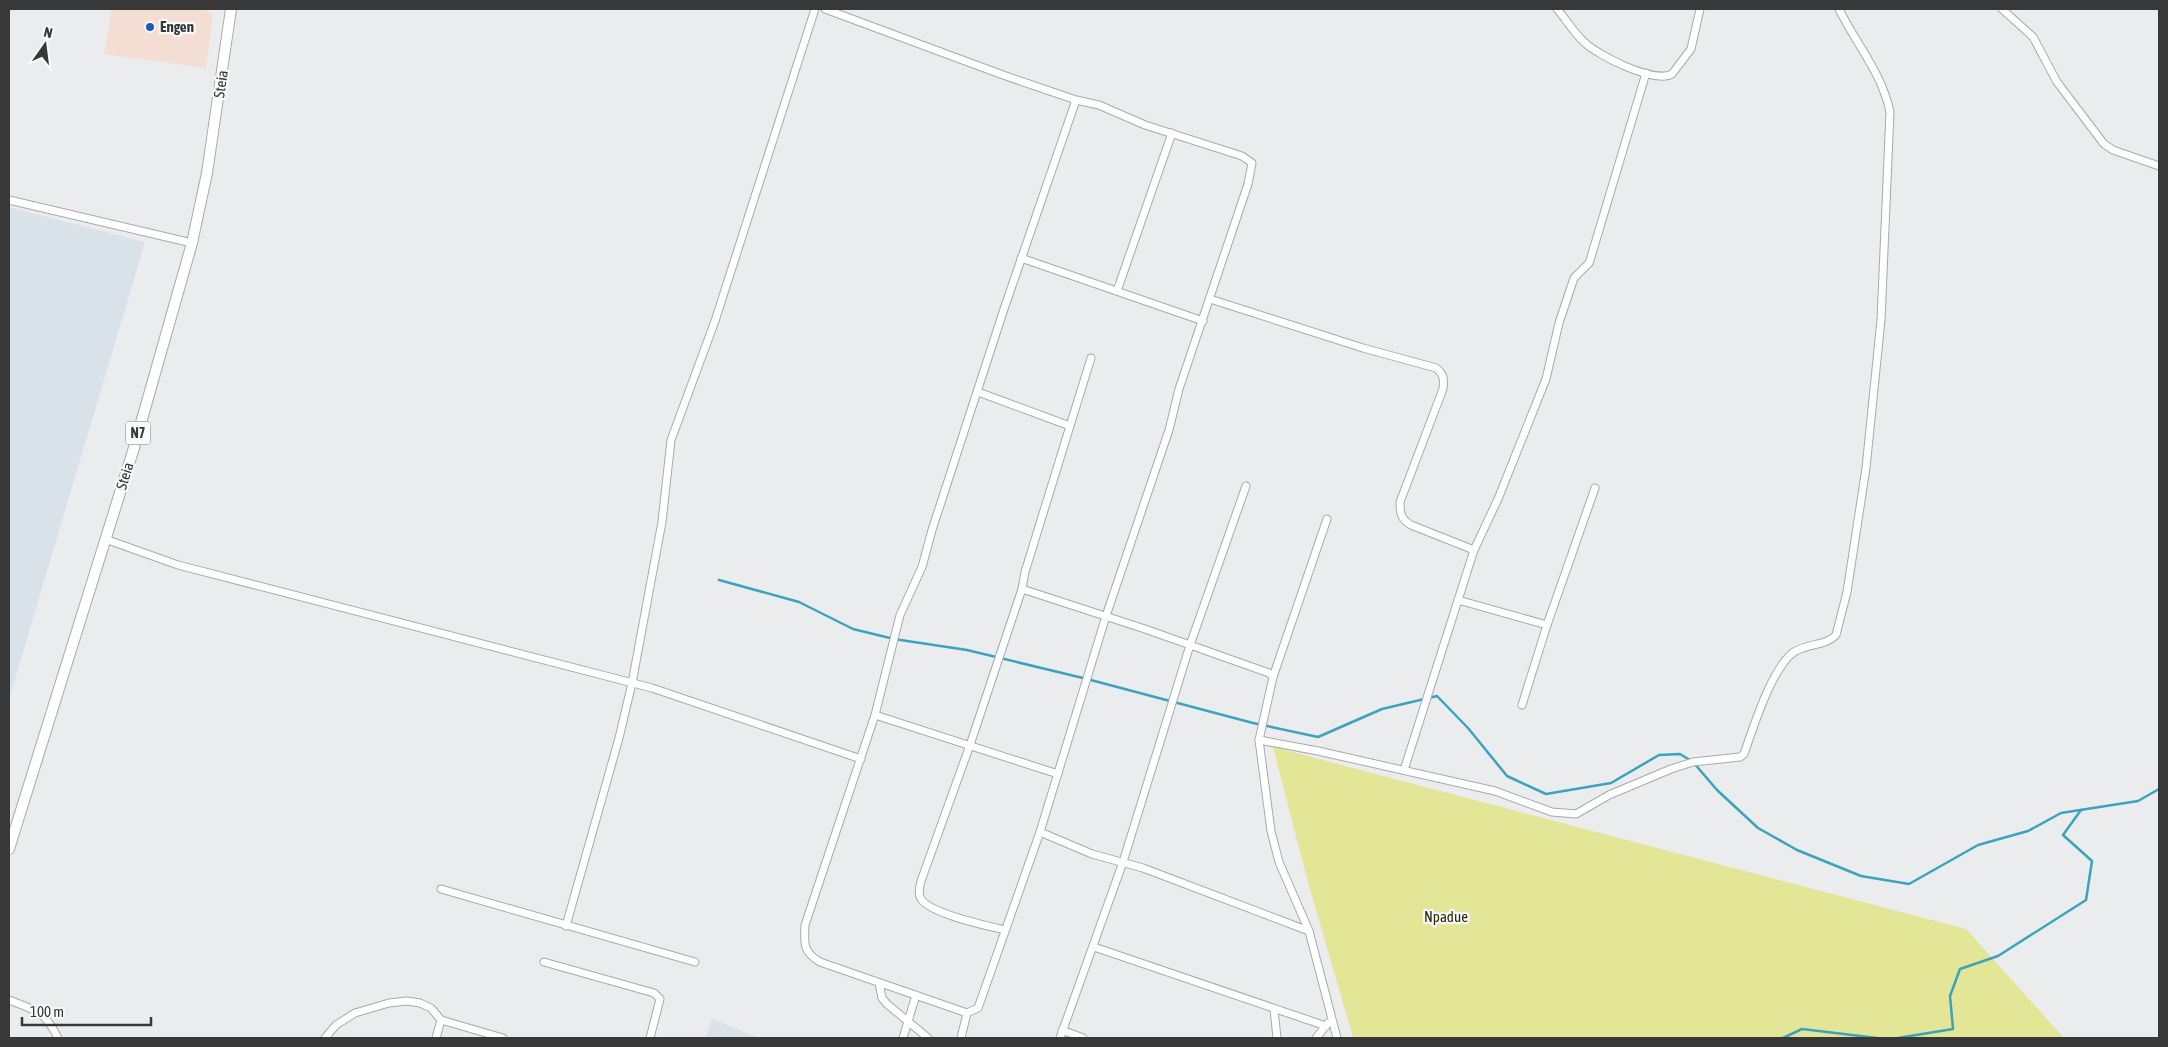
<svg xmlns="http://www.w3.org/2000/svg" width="2168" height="1047" font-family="'Asap Condensed',sans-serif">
<rect width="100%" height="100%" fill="#ebecee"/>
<polygon fill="#f4ddd2" points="112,9 199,9 213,13 206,68 104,54"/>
<g fill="#dae2e9">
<polygon points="9,207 145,242 9,699"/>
<polygon points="712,1019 759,1038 706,1038"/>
</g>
<polygon fill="#e2e696" points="1273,747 1966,929 2064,1038 1353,1038 1306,875"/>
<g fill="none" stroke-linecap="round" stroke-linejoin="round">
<g stroke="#3ba3be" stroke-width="2.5">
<polyline points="719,580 799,602 853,629 894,639 967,650 1087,679 1253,723 1318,737 1382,709 1437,696 1468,728 1507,776 1546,794 1611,783 1659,755 1680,754 1693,762 1717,790 1758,828 1797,850 1861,876 1909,884 1978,845 2028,831 2061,813 2138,801 2159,789"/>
<polyline points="1783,1038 1802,1029 1877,1038"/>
<polyline points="1898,1038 1953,1029 1950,996 1960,969 1998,956 2086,900 2092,861 2063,835 2081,810"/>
</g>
<g stroke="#a8aaab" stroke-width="9">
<g id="street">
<path d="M825,9L1003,75L1076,100L1099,105L1145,125L1242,156L1252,163L1248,184L1179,389L1169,430L1106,616L1040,832L978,1008L967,1013L820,962C803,952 804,944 805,925L875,715L900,615L922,567L932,530L1004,309L1076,100"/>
<path d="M1557,9C1566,19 1573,32 1584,42C1597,55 1654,84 1672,74L1691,49L1700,9"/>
<polyline points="2002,9 2033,37 2057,82 2104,144 2113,150 2159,166"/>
<polyline points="9,200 192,243"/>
<polyline points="1021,258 1203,321"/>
<polyline points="1117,291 1172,133"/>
<path d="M1210,299L1363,348L1436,368C1444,374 1444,379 1443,389L1400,502C1400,514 1401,519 1411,525L1474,550L1498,499L1546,379L1559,323L1574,278L1589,263L1591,257L1646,73"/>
<polyline points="978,392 1070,426 1025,572 1022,589 1145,629 1269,673 1273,677"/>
<polyline points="1070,426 1091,358"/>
<polyline points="1327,519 1273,677 1259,740 1271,831 1279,862 1309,931 1337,1038"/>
<polyline points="105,539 178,565 652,688 861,759"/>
<polyline points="1458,600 1547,625"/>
<polyline points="1522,705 1547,625 1595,488"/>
<polyline points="875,715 1058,774"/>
<path d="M1259,740L1318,751L1495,791L1552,812L1576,814L1609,795L1671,769L1693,762L1740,757L1744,754C1753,728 1772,667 1794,652C1808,643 1826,646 1836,635L1847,592L1866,468L1881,320L1890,112C1882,73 1856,44 1839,9"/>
<polyline points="1404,770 1474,550"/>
<polyline points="1040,832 1092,854 1143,868 1309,931"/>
<polyline points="441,889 695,962"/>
<polyline points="566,926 619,738 632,683 662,522 671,440 715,321 815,9"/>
<path d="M1005,930C988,926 926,913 920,897C918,892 920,886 921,881L970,745L1022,589"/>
<polyline points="1094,947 1326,1026"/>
<polyline points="544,962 654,993 660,999 650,1038"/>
<polyline points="879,983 882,998 887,1004 928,1038"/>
<path d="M9,1000C37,1011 44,1010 58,1038"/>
<polyline points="1274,1009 1277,1038"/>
<polyline points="1062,1030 1083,1038"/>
<polyline points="325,1038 336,1025 355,1013 389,1003 407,1001 420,1003 431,1008 441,1020 503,1038"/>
<polyline points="436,1038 441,1020"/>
<polyline points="903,1038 916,995"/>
<polyline points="961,1038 967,1013"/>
<polyline points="1060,1038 1123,862 1190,645 1246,486"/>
<polyline points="1316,1038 1328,1023"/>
</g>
</g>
<g stroke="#a8aaab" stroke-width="12">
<polyline id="primary" points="9,849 133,451 192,243 207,173 231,9"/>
</g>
<use href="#street" stroke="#fff" stroke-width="7"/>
<use href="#primary" stroke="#fff" stroke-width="10"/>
</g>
<circle fill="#1f57c4" stroke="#f8fafb" stroke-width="2" cx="150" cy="27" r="5"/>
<g text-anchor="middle" stroke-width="4.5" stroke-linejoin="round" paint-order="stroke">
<rect fill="#f8fafb" stroke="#727273" stroke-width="1" x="125.5" y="421.5" width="25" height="23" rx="4"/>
<g font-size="14" font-weight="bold" fill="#383839">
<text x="138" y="438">N7</text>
</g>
<g font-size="15" font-weight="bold" fill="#383839" stroke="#f8fafb" text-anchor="start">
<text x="160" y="32">Engen</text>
</g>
<g font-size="15" fill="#383839" stroke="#f8fafb">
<text transform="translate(221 84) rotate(-82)" y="5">Steia</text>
<text transform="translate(125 476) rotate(-73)" y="5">Steia</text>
</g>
<g font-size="15" fill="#2b2c09" stroke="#f8fafb">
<text x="1446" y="922">Npadue</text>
</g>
</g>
<rect width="2168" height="1047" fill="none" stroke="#383839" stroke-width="20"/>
<g transform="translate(45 45) rotate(14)" stroke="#f8fafb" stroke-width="4" paint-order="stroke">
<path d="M0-4L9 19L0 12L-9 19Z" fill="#383839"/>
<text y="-8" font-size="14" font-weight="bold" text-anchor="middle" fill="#383839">N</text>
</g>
<path d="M22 1017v8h129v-8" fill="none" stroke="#383839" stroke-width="2.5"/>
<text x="30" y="1017" font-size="15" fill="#383839" stroke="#f8fafb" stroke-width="4" paint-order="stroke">100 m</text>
</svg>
